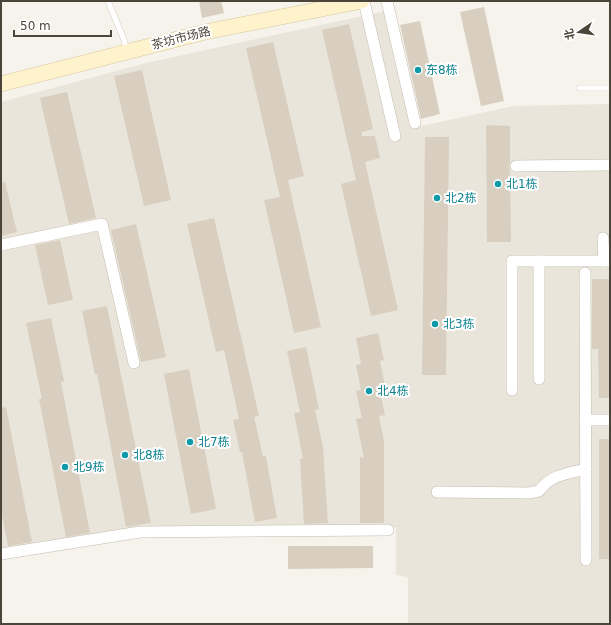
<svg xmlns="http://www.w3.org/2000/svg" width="611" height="625" font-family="'DejaVu Sans','Noto Sans SC',sans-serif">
<rect width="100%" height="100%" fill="#f6f3ec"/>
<polygon fill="#eae5da" points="385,11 412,128 513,106 610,104 610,624 408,624 408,577 396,575 396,527 141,529 1,551 1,102 146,63"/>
<g fill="#d8cfc1">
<polygon points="199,1 221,1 224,13 202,18"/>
<polygon points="484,7 504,101 481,106 460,12"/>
<polygon points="420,21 440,114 421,119 400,25"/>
<polygon points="349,24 373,129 362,132 362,136 375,136 380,158 365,162 398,310 371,316 341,184 356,180 322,30"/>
<polygon points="273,42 304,176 288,180 321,327 294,333 264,200 280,197 246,48"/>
<polygon points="142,70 171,200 144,206 114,76"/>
<polygon points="67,92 96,218 69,224 40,98"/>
<polygon points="486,125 510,126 510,162 509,166 510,170 511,242 487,242"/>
<polygon points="425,137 449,137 446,375 422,375"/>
<polygon points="1,182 5,182 17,232 1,236"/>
<polygon points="214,218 259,416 254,417 263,456 266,456 277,518 255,522 242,452 240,452 233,420 239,419 224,350 216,352 187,224"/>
<polygon points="136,224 166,357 141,362 111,230"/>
<polygon points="60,240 73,300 48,305 35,245"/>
<polygon points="592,279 610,279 610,398 599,398 598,349 592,349"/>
<polygon points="107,306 151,523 126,527 97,374 95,375 82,311"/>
<polygon points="51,318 64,381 61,382 90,533 66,537 39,399 42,399 26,323"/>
<polygon points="378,333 384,360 380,361 385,386 379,387 385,415 379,416 384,441 384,523 360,523 360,457 364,458 356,419 362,418 356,391 361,390 356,365 361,364 356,338"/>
<polygon points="306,347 319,409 315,410 323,447 328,523 304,524 300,459 303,459 294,413 300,412 287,351"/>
<polygon points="189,369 216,509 191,514 164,374"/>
<polygon points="6,407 32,542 8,546 1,511 1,408"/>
<rect x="599" y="439" width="11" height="120"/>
<polygon points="288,546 373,546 373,568 288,569"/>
</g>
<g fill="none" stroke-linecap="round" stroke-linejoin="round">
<g stroke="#c2bbae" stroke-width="6">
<g id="lane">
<polyline points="108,1 124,40 127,51"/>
<polyline points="580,88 610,88"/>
</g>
</g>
<g stroke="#c2bbae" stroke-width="12">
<g id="street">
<polyline points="364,1 395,136"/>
<polyline points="387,1 415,123"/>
<polyline points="516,166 610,165"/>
<polyline points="603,238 604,261"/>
<polyline points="1,245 102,224 134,363"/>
<polyline points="539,261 539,379"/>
<polyline points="585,273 586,560"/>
<polyline points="512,390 512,261 610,261"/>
<polyline points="586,420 610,420"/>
<path d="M437,492L529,493L539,491C552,474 566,474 586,469"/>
<polyline points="1,554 140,532 388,530"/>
</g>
</g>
<g stroke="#d6c79b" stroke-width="16">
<polyline id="secondary" points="1,84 205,32 362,1"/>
</g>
<use href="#lane" stroke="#fff" stroke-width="5.5"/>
<use href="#street" stroke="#fff" stroke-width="11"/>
<use href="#secondary" stroke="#fff3cd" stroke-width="15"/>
</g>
<g fill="#0f9aa8" stroke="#fff" stroke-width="1.5">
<circle cx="418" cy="70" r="4"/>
<circle cx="498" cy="184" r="4"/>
<circle cx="437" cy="198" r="4"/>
<circle cx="435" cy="324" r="4"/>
<circle cx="369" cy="391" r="4"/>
<circle cx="190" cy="442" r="4"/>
<circle cx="125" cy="455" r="4"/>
<circle cx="65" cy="467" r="4"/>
</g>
<g text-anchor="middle" stroke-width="4" stroke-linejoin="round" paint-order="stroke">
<g font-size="12" fill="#4b4439" stroke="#fff">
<text transform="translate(181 38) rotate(-14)" y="4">茶坊市场路</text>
</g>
<g font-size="12" fill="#0d838f" stroke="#fff" text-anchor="start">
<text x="426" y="74">东8栋</text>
<text x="506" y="188">北1栋</text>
<text x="445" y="202">北2栋</text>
<text x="443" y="328">北3栋</text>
<text x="377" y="395">北4栋</text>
<text x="198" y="446">北7栋</text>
<text x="133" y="459">北8栋</text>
<text x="73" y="471">北9栋</text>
</g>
</g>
<rect width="611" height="625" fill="none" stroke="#4b4439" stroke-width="4"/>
<g transform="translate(579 32) rotate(257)" stroke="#ffffff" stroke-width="3" paint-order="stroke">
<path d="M0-3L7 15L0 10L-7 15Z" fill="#4b4439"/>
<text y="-6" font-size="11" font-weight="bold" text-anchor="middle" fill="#4b4439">北</text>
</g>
<path d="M14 30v6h97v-6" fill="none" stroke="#4b4439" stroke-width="2"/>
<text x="20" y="30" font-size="12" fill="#4b4439" stroke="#ffffff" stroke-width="3" paint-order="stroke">50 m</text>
</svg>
